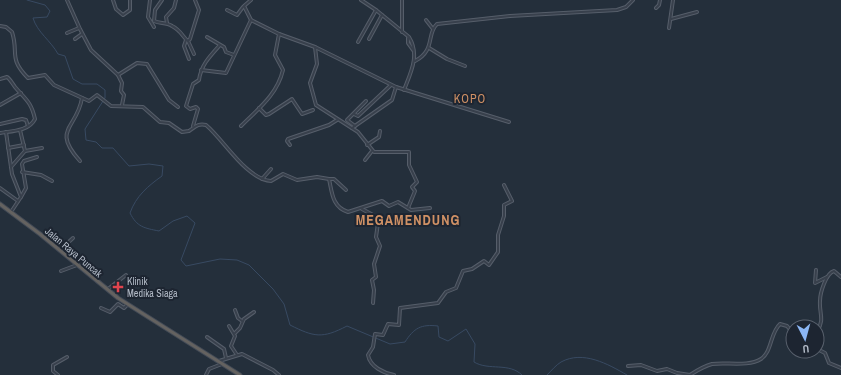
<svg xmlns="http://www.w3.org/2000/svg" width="841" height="375" font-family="'Archivo Narrow',sans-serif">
<rect width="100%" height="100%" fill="#242f3b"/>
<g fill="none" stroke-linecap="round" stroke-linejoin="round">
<g stroke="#384a62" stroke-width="1">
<path d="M27,0L45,5L50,11L47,17L33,18C37,32 51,41 58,54L65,56L73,79L82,84H97L105,90V98L85,129L86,140L96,142L102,148H113L129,166L149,164L163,166L162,176C148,186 136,196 130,213C137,227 144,228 159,231L173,221L187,216L195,223L181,260L186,266L220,259L237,260L249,265L273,289L284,304L290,325C314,337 322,339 347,326L390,344L405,342C414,328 421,324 438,326L439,337L448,341L466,329L475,344L474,362C489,371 509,362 522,375"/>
<path d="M547,375C551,371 556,365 561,362C583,350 608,364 627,375"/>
</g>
<g stroke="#565e6a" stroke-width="4">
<g id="minor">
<polyline points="67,0 80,29 91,50 118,75 122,83 121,91 124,95 122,105"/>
<polyline points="113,0 116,9 123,15 130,10 130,0"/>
<polyline points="150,0 148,17 154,27"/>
<path d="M162,0L155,10L154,21C160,24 166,22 172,26C182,31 183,38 188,41L190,39L199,10L195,0"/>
<polyline points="251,0 244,6 251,20 279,34 315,47 396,87 509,122"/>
<path d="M361,0L376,10L409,37C420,55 411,72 404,90"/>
<polyline points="402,0 402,32"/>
<polyline points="656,8 659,5 660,0"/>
<polyline points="227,10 237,15 243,7"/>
<polyline points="671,19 697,12"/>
<polyline points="426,20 433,29"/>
<polyline points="167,23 166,17 174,8 176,0"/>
<path d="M0,26L6,27L12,32C19,53 8,58 28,78L45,75L54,85L89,101L97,95L111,106L143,107L160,122L169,123L182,132L189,131C195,127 198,123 206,125C224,140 246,179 271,181L283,174L297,180L317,177L329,179C332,192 332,207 348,212L382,201L389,206L398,202L411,210L430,208"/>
<polyline points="669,28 673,0"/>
<polyline points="67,33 79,28"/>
<polyline points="207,37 224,47 226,52 234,55"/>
<polyline points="408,38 408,43 413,50"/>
<polyline points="75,39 82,34"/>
<polyline points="369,39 382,15"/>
<polyline points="186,40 184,46 189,59"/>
<polyline points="188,41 194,54"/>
<polyline points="358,42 376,10"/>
<polyline points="315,47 317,64 310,83 316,105 358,132 374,152 409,152 409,165 417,182 412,187 415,191 408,208"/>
<polyline points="429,48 447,59 465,66"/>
<path d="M415,61C436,50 426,34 437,24L510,16L617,10L626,7L633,0"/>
<polyline points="201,70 226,73 251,20"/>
<polyline points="118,75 137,63 147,64 169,100 178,107"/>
<path d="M0,79L7,77C10,79 12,83 15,87C25,99 31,101 35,119C29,131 12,131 0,133"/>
<polyline points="0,105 21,93"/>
<polyline points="259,108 266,115 269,114 292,99 302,114 313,110"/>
<polyline points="354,114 358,116 391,85"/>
<polyline points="0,124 22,119 26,120 28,126"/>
<path d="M193,126L198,109L196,107L190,109L186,106L193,84L199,80C201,65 210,56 220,45"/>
<path d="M241,126C258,109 277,95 283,70L275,55L279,34"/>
<polyline points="355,126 347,120 366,101"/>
<polyline points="352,128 392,100 396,87"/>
<polyline points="6,132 12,174 21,197 11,212"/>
<polyline points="290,145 287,141 288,139 329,125 337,120"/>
<polyline points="367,145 379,137 380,131"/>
<polyline points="8,148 24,145"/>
<polyline points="25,151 42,148"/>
<polyline points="365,160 372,151"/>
<path d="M80,161C51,129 77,129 82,98"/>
<polyline points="11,167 25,151 20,130"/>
<polyline points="22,172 41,175 52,181"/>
<polyline points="262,179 271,169"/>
<polyline points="329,179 334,179 346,190"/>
<polyline points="0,188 18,201"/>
<polyline points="21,197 26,188 22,164 24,161 37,157"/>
<polyline points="362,209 373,215 378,223 376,237 380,246 374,264 376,277 372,280 374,290 373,303"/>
<polyline points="60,250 73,238"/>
<polyline points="816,270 815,283 827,277"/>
<polyline points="61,271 77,265"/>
<polyline points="108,289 126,275"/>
<polyline points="101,308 110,312 118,304 124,308 127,305"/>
<polyline points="235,310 238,318 242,321"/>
<polyline points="229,326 235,336 231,346 237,355"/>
<path d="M817,331C825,320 819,313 820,301C820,293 826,273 834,271L841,277"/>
<polyline points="235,333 240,328 244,319 254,312"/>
<polyline points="207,337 224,349 226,358"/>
<polyline points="817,349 825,353 829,363 841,368"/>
<polyline points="219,361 242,354 273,370 279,375"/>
<polyline points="628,366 641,365 657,371 667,369 677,373 690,375"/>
<polyline points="58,375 53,371 53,365 67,357"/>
<polyline points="206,375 209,369 222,364"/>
<path d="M394,375C384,373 370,367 368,355L373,347L375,334L383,335L388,324L399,325L400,308L438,303L446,292L456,288L463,271L472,269L484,261L489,265L498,252V235L504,216V205L512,201L504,185"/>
<path d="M690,375C696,371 705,366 712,364C727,362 748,367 761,359C772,352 770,333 780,324L787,326L793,333"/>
</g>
</g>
<g stroke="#434b57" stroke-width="5">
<polyline id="trunk" points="0,204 40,234 118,298 240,375"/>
</g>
<use href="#minor" stroke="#38404c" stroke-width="2"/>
<use href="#trunk" stroke="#646260" stroke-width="3"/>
</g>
<path fill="#e0444e" stroke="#1d2531" stroke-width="1.5" d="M116 281h4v4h4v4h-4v4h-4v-4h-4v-4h4z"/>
<g text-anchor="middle" stroke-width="4" stroke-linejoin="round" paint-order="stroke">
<g font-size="10" fill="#b3bbc7" stroke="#1d2531">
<text transform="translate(74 252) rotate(40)" y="4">Jalan Raya Puncak</text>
</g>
<g font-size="10" fill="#b3bbc7" stroke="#1d2531" text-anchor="start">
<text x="127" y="285">Klinik<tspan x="127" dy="12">Medika Siaga</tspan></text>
</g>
<g font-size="12" letter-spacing="1" fill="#d09165" stroke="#1d2531">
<text x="470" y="103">KOPO</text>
</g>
<g font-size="14" font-weight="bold" letter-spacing="1" fill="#d09165" stroke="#1d2531">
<text x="408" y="225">MEGAMENDUNG</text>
</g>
</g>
<g transform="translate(805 339) rotate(174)"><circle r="19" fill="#1d2531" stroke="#59616d"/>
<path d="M0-3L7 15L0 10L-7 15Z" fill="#8bb6f4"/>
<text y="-6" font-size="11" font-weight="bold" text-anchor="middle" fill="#b3bbc7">U</text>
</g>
</svg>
